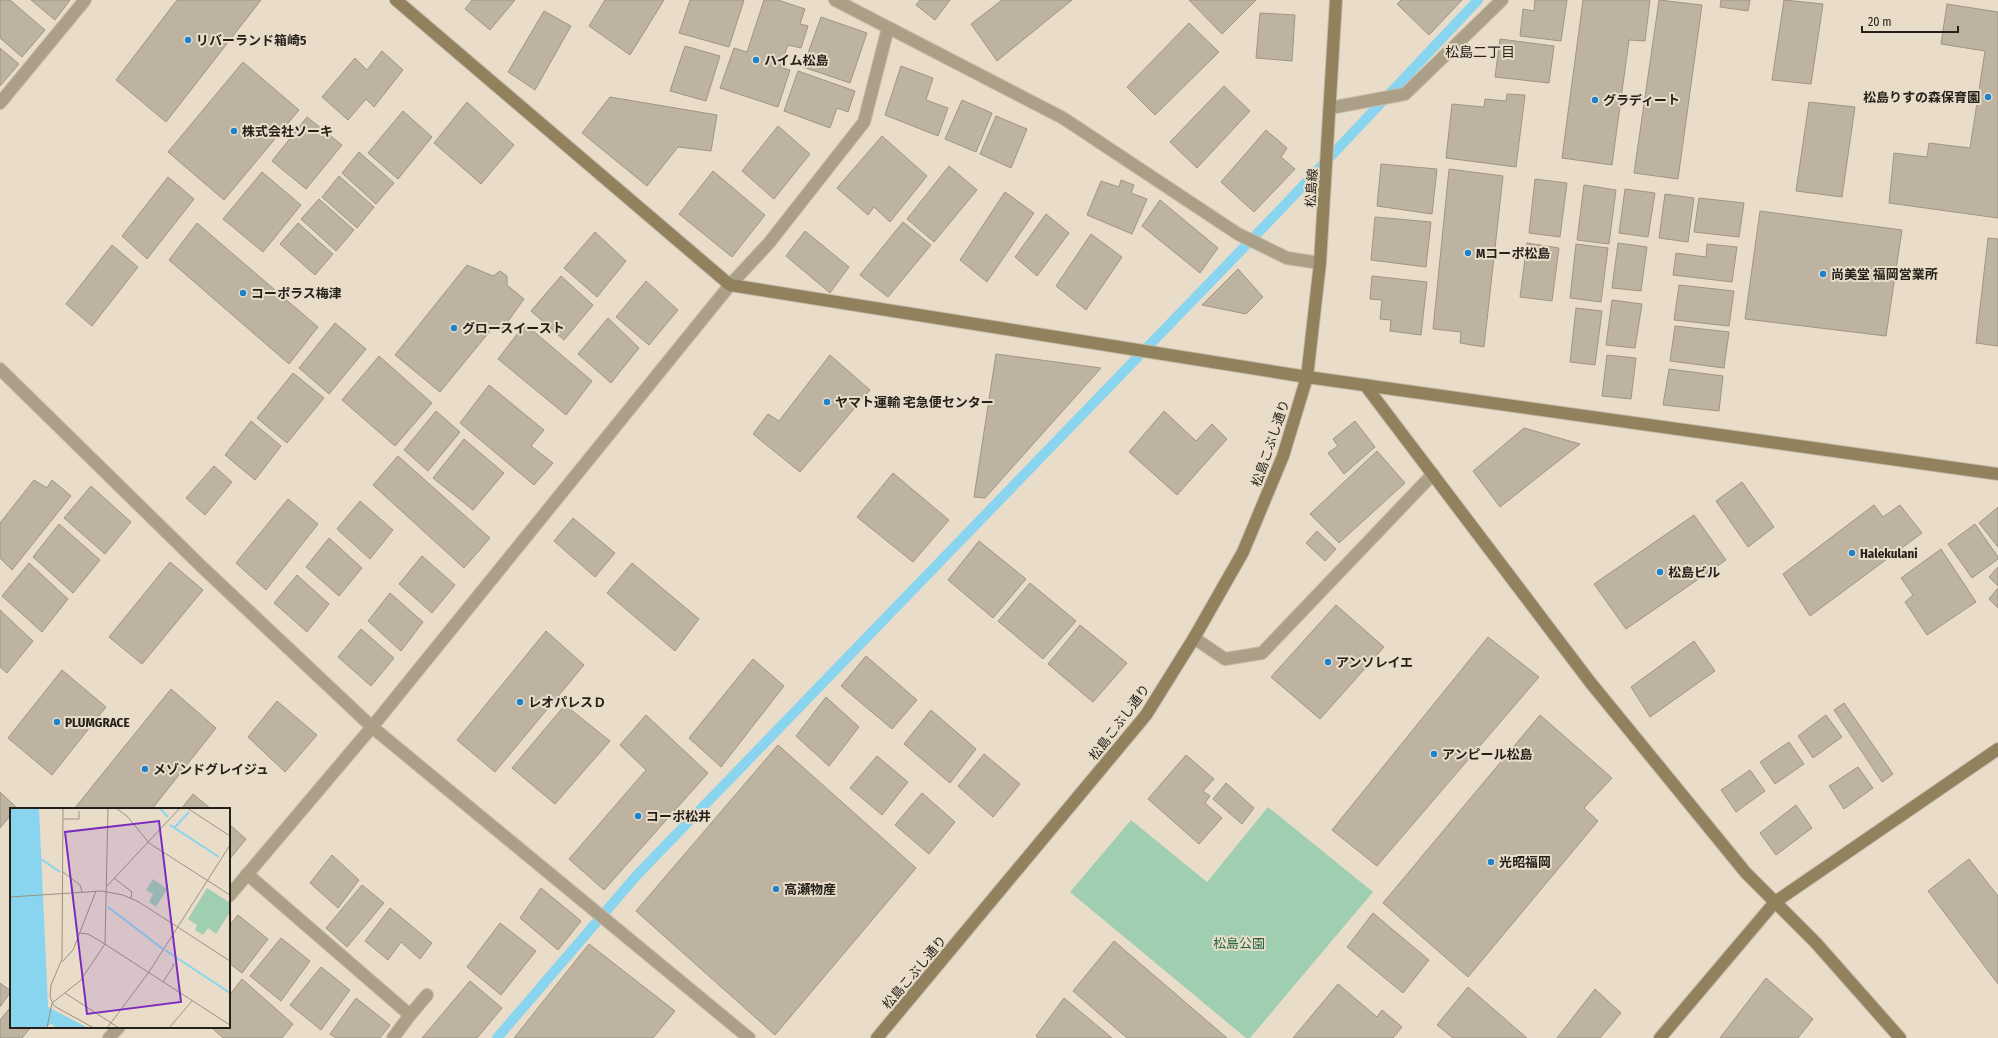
<svg xmlns="http://www.w3.org/2000/svg" width="1998" height="1038" font-family="'Fira Sans Condensed','Noto Sans JP',sans-serif">
<rect width="100%" height="100%" fill="#e9ddca"/>
<polygon fill="#9fceb1" points="1268,807 1373,892 1250,1038 1246,1038 1070,892 1131,820 1207,882"/>
<g fill="none" stroke-linecap="round" stroke-linejoin="round">
<polyline stroke="#89d4ee" stroke-width="10" points="497,1038 637,875 1281,209 1478,0"/>
</g>
<g fill="#beb3a0" stroke="#9f9583">
<polygon points="0,0 10,0 45,30 22,57 0,38"/>
<polygon points="31,0 70,0 55,20"/>
<polygon points="177,0 261,0 166,122 116,80"/>
<polygon points="472,0 515,0 490,30 465,9"/>
<polygon points="605,0 664,0 630,55 589,26"/>
<polygon points="690,0 744,0 729,47 679,33"/>
<polygon points="764,0 778,0 805,9 800,24 808,26 801,48 788,45 780,67 790,70 778,107 720,88 734,48 747,52"/>
<polygon points="920,0 950,0 935,20 916,5"/>
<polygon points="1002,0 1072,0 997,61 971,24"/>
<polygon points="1189,0 1256,0 1222,34"/>
<polygon points="1401,0 1462,0 1429,35 1397,4"/>
<polygon points="1535,0 1567,0 1561,41 1520,36 1523,9 1534,11"/>
<polygon points="1583,0 1650,0 1645,41 1629,40 1612,165 1562,158"/>
<polygon points="1659,0 1702,5 1678,179 1634,173"/>
<polygon points="1721,0 1750,0 1748,11 1720,7"/>
<polygon points="1784,0 1823,4 1811,84 1772,80"/>
<polygon points="1947,4 1998,12 1998,218 1889,203 1894,153 1927,157 1929,143 1970,148 1985,51 1941,44"/>
<polygon points="544,11 571,26 535,90 508,72"/>
<polygon points="1260,13 1295,15 1292,61 1256,58"/>
<polygon points="821,17 867,33 850,83 803,67"/>
<polygon points="1189,23 1219,52 1155,115 1127,87"/>
<polygon points="1500,39 1554,46 1549,83 1495,77"/>
<polygon points="685,46 720,56 706,101 670,91"/>
<polygon points="0,48 19,64 0,86"/>
<polygon points="382,51 403,70 374,107 366,99 348,120 322,97 355,58 367,70"/>
<polygon points="243,62 299,110 224,200 168,152"/>
<polygon points="901,66 933,78 926,100 948,108 938,136 885,115"/>
<polygon points="798,71 855,91 848,112 837,108 830,128 784,111"/>
<polygon points="1224,86 1250,111 1197,168 1170,142"/>
<polygon points="1507,94 1525,95 1516,167 1446,158 1452,104 1484,107 1485,99 1506,101"/>
<polygon points="610,97 717,115 711,151 678,147 647,186 582,133"/>
<polygon points="962,100 992,113 976,152 945,139"/>
<polygon points="467,102 514,145 481,184 434,143"/>
<polygon points="1809,102 1855,107 1842,197 1796,191"/>
<polygon points="403,111 432,137 398,179 368,153"/>
<polygon points="996,116 1027,129 1011,168 980,154"/>
<polygon points="307,117 342,145 306,189 272,161"/>
<polygon points="778,126 810,154 774,199 742,171"/>
<polygon points="1266,130 1287,148 1281,157 1295,169 1254,212 1221,182"/>
<polygon points="882,136 927,176 890,222 874,207 868,215 837,188"/>
<polygon points="359,152 394,183 376,204 342,173"/>
<polygon points="1381,164 1437,169 1432,214 1377,206"/>
<polygon points="949,166 977,190 934,242 907,219"/>
<polygon points="1449,169 1503,176 1484,347 1460,343 1461,332 1433,329"/>
<polygon points="713,171 765,215 732,257 679,214"/>
<polygon points="262,172 301,205 263,252 223,219"/>
<polygon points="339,176 374,207 357,228 322,197"/>
<polygon points="168,177 194,199 147,259 122,236"/>
<polygon points="1535,179 1567,183 1560,237 1529,233"/>
<polygon points="1121,180 1134,185 1131,193 1147,199 1132,234 1087,215 1101,181 1119,187"/>
<polygon points="1584,185 1616,190 1609,244 1577,240"/>
<polygon points="1625,189 1655,193 1648,237 1619,233"/>
<polygon points="1005,192 1034,213 987,282 960,260"/>
<polygon points="1665,194 1694,198 1688,242 1659,238"/>
<polygon points="1699,198 1744,203 1739,237 1694,232"/>
<polygon points="319,199 354,230 336,251 301,219"/>
<polygon points="1160,200 1218,248 1200,273 1142,226"/>
<polygon points="1760,211 1902,230 1886,336 1745,319"/>
<polygon points="1046,214 1069,233 1037,276 1015,257"/>
<polygon points="1375,217 1431,222 1426,267 1371,260"/>
<polygon points="903,222 931,245 888,297 860,275"/>
<polygon points="197,223 318,327 289,364 169,260"/>
<polygon points="298,223 333,254 315,275 280,244"/>
<polygon points="805,231 849,267 830,293 786,256"/>
<polygon points="595,232 626,261 597,297 564,268"/>
<polygon points="1091,234 1122,257 1086,310 1056,286"/>
<polygon points="1988,238 1998,239 1998,346 1976,343"/>
<polygon points="1527,243 1559,248 1552,301 1520,297"/>
<polygon points="1618,243 1647,247 1641,291 1612,288"/>
<polygon points="1576,244 1608,248 1601,302 1570,298"/>
<polygon points="1707,244 1737,247 1732,282 1673,275 1676,253 1706,257"/>
<polygon points="112,245 138,267 92,326 66,304"/>
<polygon points="467,265 493,276 500,271 507,276 507,285 524,299 501,331 494,326 440,392 395,355"/>
<polygon points="1238,269 1263,297 1246,314 1202,305"/>
<polygon points="561,276 593,305 564,340 531,311"/>
<polygon points="1372,276 1427,282 1421,335 1390,331 1391,320 1380,319 1382,300 1370,299"/>
<polygon points="646,281 678,310 649,345 616,317"/>
<polygon points="1679,285 1734,291 1729,326 1674,320"/>
<polygon points="1612,300 1642,304 1635,348 1606,345"/>
<polygon points="1576,308 1602,311 1595,365 1570,362"/>
<polygon points="608,318 639,348 611,383 578,354"/>
<polygon points="335,323 366,349 329,394 299,368"/>
<polygon points="525,324 592,381 566,415 498,359"/>
<polygon points="1675,326 1729,332 1724,368 1670,361"/>
<polygon points="996,354 1101,368 985,498 974,497"/>
<polygon points="830,355 870,390 800,472 753,434 768,414 779,421"/>
<polygon points="1607,355 1636,358 1631,399 1602,396"/>
<polygon points="379,356 432,403 395,446 342,400"/>
<polygon points="1669,369 1723,376 1719,411 1663,405"/>
<polygon points="293,373 324,398 287,443 257,418"/>
<polygon points="489,385 544,430 531,446 553,463 534,485 460,423"/>
<polygon points="436,411 460,432 428,471 404,450"/>
<polygon points="1164,411 1196,441 1212,424 1227,439 1177,495 1129,452"/>
<polygon points="251,421 281,446 255,480 225,455"/>
<polygon points="1355,421 1375,447 1344,474 1328,453 1338,446 1333,439"/>
<polygon points="1524,428 1580,444 1500,507 1473,471"/>
<polygon points="464,439 504,473 473,510 433,478"/>
<polygon points="1377,451 1405,483 1339,543 1310,514"/>
<polygon points="398,456 490,538 464,568 373,485"/>
<polygon points="214,466 232,482 205,515 186,498"/>
<polygon points="893,473 949,520 913,562 857,517"/>
<polygon points="34,480 47,488 52,480 71,496 12,570 0,558 0,523"/>
<polygon points="1742,482 1774,527 1748,547 1716,501"/>
<polygon points="91,486 131,522 105,554 64,518"/>
<polygon points="288,499 318,524 266,590 236,563"/>
<polygon points="360,501 393,530 370,559 337,529"/>
<polygon points="1874,505 1883,517 1900,505 1922,533 1810,616 1783,574"/>
<polygon points="1998,507 1998,547 1979,523"/>
<polygon points="1694,515 1726,560 1626,629 1594,584"/>
<polygon points="573,518 615,553 595,577 554,541"/>
<polygon points="59,524 100,560 73,593 33,557"/>
<polygon points="1975,524 1998,557 1998,559 1972,578 1948,544"/>
<polygon points="1317,531 1336,549 1325,561 1306,543"/>
<polygon points="329,538 362,568 339,596 306,567"/>
<polygon points="979,541 1026,579 993,618 948,580"/>
<polygon points="1941,549 1976,602 1927,635 1905,602 1913,595 1901,578"/>
<polygon points="422,556 455,585 432,613 399,584"/>
<polygon points="170,562 203,590 142,664 109,637"/>
<polygon points="29,563 68,599 42,632 2,596"/>
<polygon points="632,563 699,619 675,651 607,593"/>
<polygon points="1998,567 1998,586 1989,577"/>
<polygon points="297,575 329,604 307,632 274,603"/>
<polygon points="1030,583 1076,621 1043,659 998,621"/>
<polygon points="1998,588 1998,608 1989,599"/>
<polygon points="390,593 423,622 401,651 368,621"/>
<polygon points="1336,605 1384,647 1320,719 1271,677"/>
<polygon points="0,610 33,641 7,673 0,667"/>
<polygon points="1080,625 1127,663 1093,702 1048,664"/>
<polygon points="361,629 394,658 371,686 338,657"/>
<polygon points="546,631 584,665 495,772 457,740"/>
<polygon points="1488,637 1539,677 1377,866 1332,830"/>
<polygon points="1694,641 1715,671 1650,717 1631,687"/>
<polygon points="866,656 917,700 892,729 841,686"/>
<polygon points="753,659 784,686 721,767 689,738"/>
<polygon points="62,670 106,707 52,775 8,738"/>
<polygon points="171,689 216,728 152,809 74,809"/>
<polygon points="826,697 859,727 829,766 796,736"/>
<polygon points="277,701 317,735 285,772 248,737"/>
<polygon points="1844,703 1893,774 1882,782 1834,710"/>
<polygon points="565,705 610,741 555,804 512,768"/>
<polygon points="931,710 976,749 950,783 904,744"/>
<polygon points="646,715 708,773 604,890 569,859 646,770 620,745"/>
<polygon points="1540,715 1612,778 1584,808 1598,821 1468,977 1383,903"/>
<polygon points="1826,715 1842,737 1813,758 1798,736"/>
<polygon points="1789,742 1804,764 1775,784 1760,762"/>
<polygon points="778,745 916,868 775,1035 636,911"/>
<polygon points="984,754 1020,784 993,817 958,786"/>
<polygon points="1186,755 1214,779 1203,791 1210,796 1205,803 1222,818 1199,844 1148,799"/>
<polygon points="877,756 908,782 882,815 850,788"/>
<polygon points="1858,767 1873,788 1844,809 1829,786"/>
<polygon points="1750,770 1765,791 1736,812 1721,790"/>
<polygon points="1226,783 1254,808 1242,824 1213,799"/>
<polygon points="0,792 17,808 11,809 11,815 0,828"/>
<polygon points="922,793 955,822 929,854 895,825"/>
<polygon points="193,794 211,809 181,809"/>
<polygon points="1796,805 1812,828 1776,855 1760,833"/>
<polygon points="229,824 246,839 229,860"/>
<polygon points="332,855 359,880 338,908 310,883"/>
<polygon points="1969,859 1998,896 1998,984 1928,891"/>
<polygon points="362,885 384,903 347,947 326,928"/>
<polygon points="541,888 581,921 558,950 520,918"/>
<polygon points="390,908 432,943 420,959 401,942 388,960 365,941"/>
<polygon points="1373,913 1429,960 1403,993 1347,947"/>
<polygon points="238,915 268,939 242,973 229,963 229,926"/>
<polygon points="500,923 536,951 501,995 467,967"/>
<polygon points="281,938 310,961 281,1001 250,976"/>
<polygon points="1114,941 1227,1038 1127,1038 1073,991"/>
<polygon points="589,944 675,1011 653,1038 514,1038"/>
<polygon points="321,967 350,990 321,1030 290,1005"/>
<polygon points="1766,978 1813,1019 1798,1038 1720,1038"/>
<polygon points="242,979 293,1024 282,1038 223,1038 211,1027 229,1027 229,996"/>
<polygon points="470,981 502,1008 477,1038 422,1038"/>
<polygon points="0,983 11,991 0,1007"/>
<polygon points="1338,984 1377,1017 1382,1010 1402,1027 1393,1038 1293,1038"/>
<polygon points="1468,987 1527,1038 1453,1038 1437,1025"/>
<polygon points="1595,989 1621,1013 1600,1038 1557,1038"/>
<polygon points="356,998 390,1025 380,1038 336,1038 330,1034"/>
<polygon points="1064,998 1112,1038 1038,1038 1036,1036"/>
<polygon points="10,1008 11,1027 31,1027 22,1038 0,1038 0,1020"/>
</g>
<g fill="none" stroke-linecap="round" stroke-linejoin="round">
<g stroke="#c6bbaa" stroke-width="14">
<g id="street">
<polyline points="835,0 1063,118 1238,234 1287,258 1320,263"/>
<polyline points="0,103 85,0"/>
<polyline points="1330,108 1405,94 1502,0"/>
<polyline points="0,369 201,566 372,727 749,1038"/>
<polyline points="1194,638 1225,659 1262,653 1433,474"/>
<polyline points="247,874 410,1015 427,995"/>
<polyline points="229,896 372,727 730,285 769,243 864,122 888,28"/>
<polyline points="109,1038 119,1027"/>
<polyline points="393,1038 410,1015"/>
</g>
</g>
<g stroke="#c6bbaa" stroke-width="14">
<g id="secondary">
<polyline points="396,0 730,285 1307,377 1998,474"/>
<polyline points="1365,385 1590,682 1746,873 1816,943 1900,1038"/>
<polyline points="877,1038 1146,715 1194,638 1243,552 1283,456 1307,377 1320,263 1336,0"/>
<polyline points="1660,1038 1775,902 1998,749"/>
</g>
</g>
<use href="#street" stroke="#aba087" stroke-width="12"/>
<use href="#secondary" stroke="#91815c" stroke-width="12"/>
</g>
<g fill="#1d81cc" stroke="#e9ddca" stroke-width="1.5">
<circle cx="188" cy="40" r="4"/>
<circle cx="756" cy="60" r="4"/>
<circle cx="1988" cy="97" r="4"/>
<circle cx="1595" cy="100" r="4"/>
<circle cx="234" cy="131" r="4"/>
<circle cx="1468" cy="253" r="4"/>
<circle cx="1823" cy="274" r="4"/>
<circle cx="243" cy="293" r="4"/>
<circle cx="454" cy="328" r="4"/>
<circle cx="827" cy="402" r="4"/>
<circle cx="1852" cy="553" r="4"/>
<circle cx="1660" cy="572" r="4"/>
<circle cx="1328" cy="662" r="4"/>
<circle cx="520" cy="702" r="4"/>
<circle cx="57" cy="722" r="4"/>
<circle cx="1434" cy="754" r="4"/>
<circle cx="145" cy="769" r="4"/>
<circle cx="638" cy="816" r="4"/>
<circle cx="1491" cy="862" r="4"/>
<circle cx="776" cy="889" r="4"/>
</g>
<g text-anchor="middle" stroke-width="4" stroke-linejoin="round" paint-order="stroke">
<g font-size="13" font-weight="bold" fill="#25211a" stroke="#e9ddca" text-anchor="start">
<text x="196" y="45">リバーランド箱崎5</text>
<text x="764" y="65">ハイム松島</text>
<text x="1980" y="102" text-anchor="end">松島りすの森保育園</text>
<text x="1603" y="105">グラディート</text>
<text x="242" y="136">株式会社ソーキ</text>
<text x="1476" y="258">Mコーポ松島</text>
<text x="1831" y="279">尚美堂 福岡営業所</text>
<text x="251" y="298">コーポラス梅津</text>
<text x="462" y="333">グロースイースト</text>
<text x="835" y="407">ヤマト運輸 宅急便センター</text>
<text x="1860" y="558">Halekulani</text>
<text x="1668" y="577">松島ビル</text>
<text x="1336" y="667">アンソレイエ</text>
<text x="528" y="707">レオパレスＤ</text>
<text x="65" y="727">PLUMGRACE</text>
<text x="1442" y="759">アンピール松島</text>
<text x="153" y="774">メゾンドグレイジュ</text>
<text x="646" y="821">コーポ松井</text>
<text x="1499" y="867">光昭福岡</text>
<text x="784" y="894">高瀬物産</text>
</g>
<g font-size="13" fill="#25211a" stroke="#e9ddca">
<text transform="translate(1311 188) rotate(-86)" y="5">松島線</text>
<text transform="translate(1270 443) rotate(-71)" y="5">松島こぶし通り</text>
<text transform="translate(1119 722) rotate(-53)" y="5">松島こぶし通り</text>
<text transform="translate(914 972) rotate(-50)" y="5">松島こぶし通り</text>
</g>
<g font-size="13" fill="#216642" stroke="#e9ddca">
<text x="1239" y="948">松島公園</text>
</g>
<g font-size="14" fill="#25211a" stroke="#e9ddca">
<text x="1480" y="57">松島二丁目</text>
</g>
</g>
<g transform="translate(10 808)">
<rect width="220" height="220" fill="#e9ddca"/>
<path d="M143,71L157,81L146,99L139,94L143,86L136,82ZM197,80L219,94L220,104L206,126L198,120L193,127L185,122L187,117L178,111Z" fill="#9fceb1"/>
<path d="M0,0H29L38,199L78,220H47L41,216L35,220H0Z" fill="#89d4ee"/>
<path fill="none" stroke="#89d4ee" stroke-width="2" d="M150,0L158,9M160,17L209,49M164,20L179,4M31,51L50,64M98,99L153,141M155,142L220,185"/>
<path fill="none" stroke="#9b9284" stroke-width="1" d="M53,0L52,151L41,177L40,189L44,198L84,220M106,0L118,9L139,35L220,87M177,0L220,28M53,11H69V3M53,64L70,77L72,84M104,70L122,84L121,90M97,78L170,0M0,89L92,83L113,87L129,94L220,153M69,125L78,126L90,133L220,217M52,154L63,142L86,83M153,174L164,157L162,156M55,185L109,220M37,220L42,195L70,173L95,136L98,0M97,220L139,164L220,37M159,220L182,193"/>
<path fill="#7b2cbf" fill-opacity="0.15" stroke="#7b2cbf" stroke-width="2" d="M149,13L171,194L77,206L55,24Z"/>
<rect width="220" height="220" fill="none" stroke="#25211a" stroke-width="2"/>
</g>
<path d="M1862 26v6h96v-6" fill="none" stroke="#25211a" stroke-width="2"/>
<text x="1868" y="26" font-size="12" fill="#25211a" stroke="#e9ddca" stroke-width="3" paint-order="stroke">20 m</text>
</svg>
